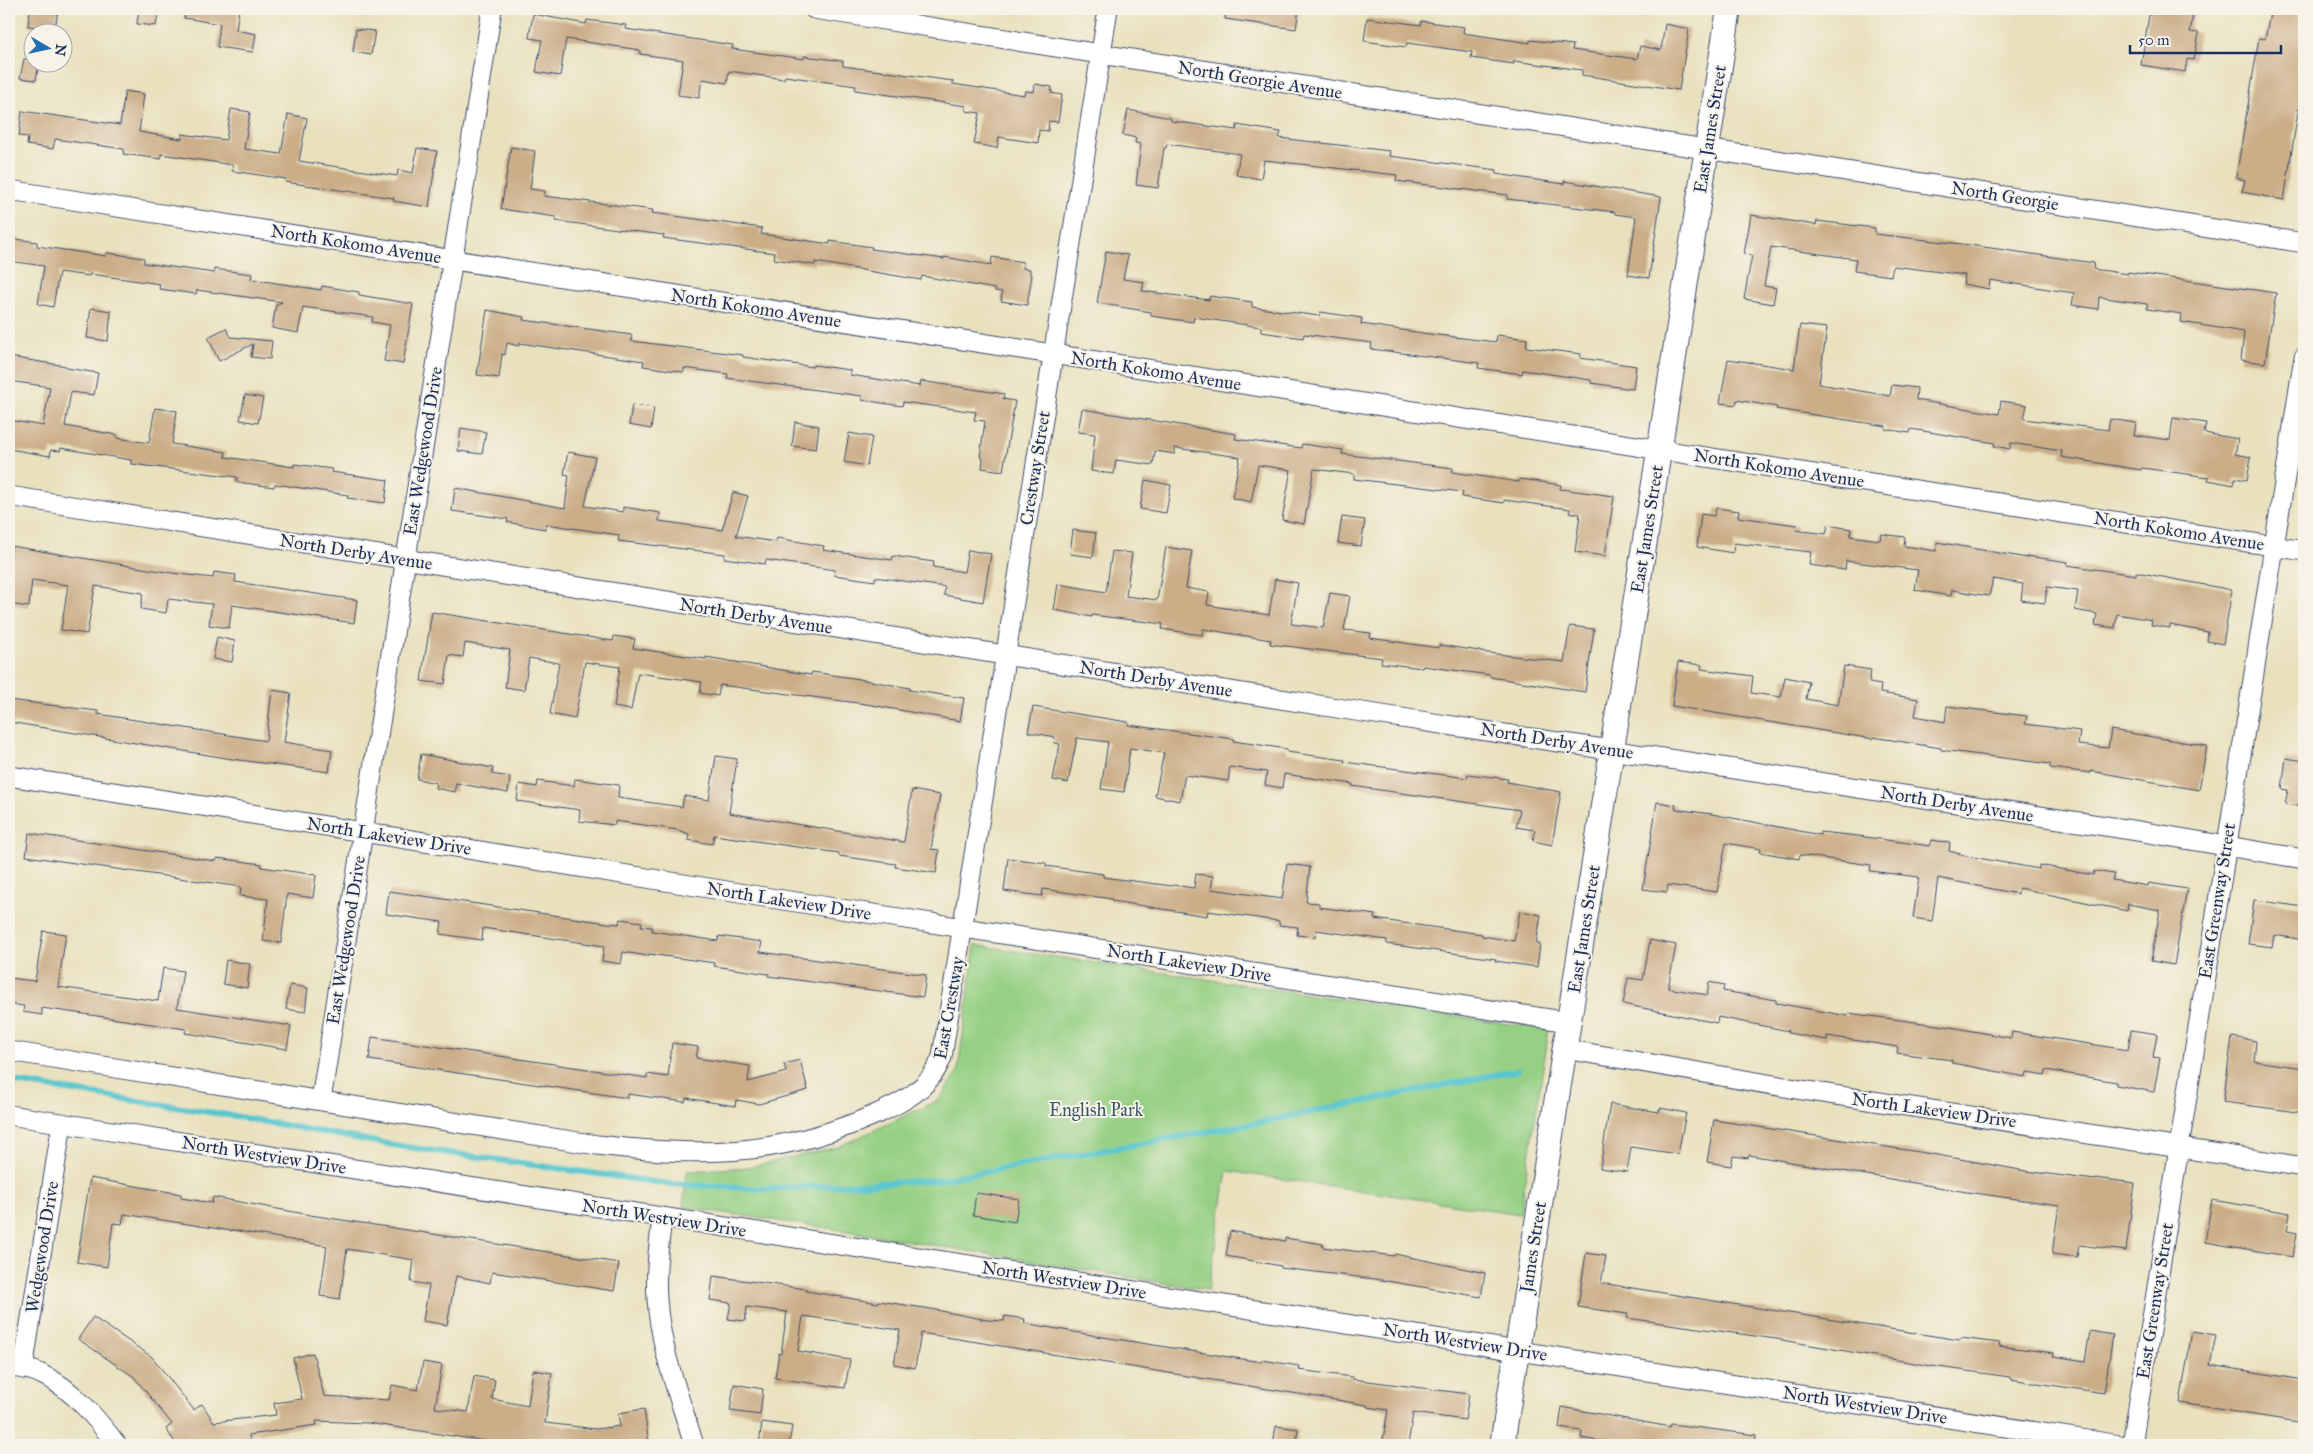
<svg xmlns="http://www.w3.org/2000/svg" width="2313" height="1454" font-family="'IM FELL Great Primer',serif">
<rect width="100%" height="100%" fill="#f7f3e8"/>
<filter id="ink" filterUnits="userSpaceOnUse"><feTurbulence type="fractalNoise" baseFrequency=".02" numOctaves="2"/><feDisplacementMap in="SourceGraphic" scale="10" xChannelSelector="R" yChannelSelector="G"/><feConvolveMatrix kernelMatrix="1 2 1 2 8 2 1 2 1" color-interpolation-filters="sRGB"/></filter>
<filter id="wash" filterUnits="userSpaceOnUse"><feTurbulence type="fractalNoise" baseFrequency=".0096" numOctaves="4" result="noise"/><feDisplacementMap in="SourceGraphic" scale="20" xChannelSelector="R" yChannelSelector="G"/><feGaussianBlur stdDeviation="1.12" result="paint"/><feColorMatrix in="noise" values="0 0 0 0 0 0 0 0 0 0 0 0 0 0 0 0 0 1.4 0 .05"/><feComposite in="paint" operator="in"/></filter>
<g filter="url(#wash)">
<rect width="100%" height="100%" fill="#e9e1be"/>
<polygon fill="#96d084" stroke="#588071" points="975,945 1549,1030 1520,1214 1227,1171 1208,1290 841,1230 683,1207 687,1171 749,1167 838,1147 939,1100 958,1071"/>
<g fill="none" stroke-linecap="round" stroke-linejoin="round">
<polyline stroke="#59c6cf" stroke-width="6" points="9,1081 234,1116 399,1146 669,1184 764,1189 938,1180 1262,1122 1518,1070"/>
</g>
<g id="blocks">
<g fill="#cbad87">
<polygon points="30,9 58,9 55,29 28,26"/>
<polygon points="139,9 159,9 156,26 137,24"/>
<polygon points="185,9 239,9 236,30 256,34 253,52 217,47 220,24 184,18"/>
<polygon points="1226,9 1299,9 1296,29 1225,19"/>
<polygon points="2150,9 2194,9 2190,32 2199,33 2194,60 2187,59 2185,72 2141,65"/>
<polygon points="2271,9 2304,9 2304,74 2284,200 2242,192 2245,180 2236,178 2259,38 2265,39"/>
<polygon points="533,14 586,24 587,20 626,25 625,29 733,45 732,49 804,59 804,56 843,61 843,66 953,81 953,84 1024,95 1025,91 1034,92 1035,84 1052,87 1051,93 1062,95 1058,122 1049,121 1048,131 1039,130 1038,143 999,137 997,148 974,144 980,113 966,111 966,106 855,90 856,86 785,76 784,79 729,71 727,83 702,79 699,98 678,95 683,60 640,54 640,50 566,39 560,76 536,72 542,40 529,38"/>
<polygon points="1367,18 1421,25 1421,21 1464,27 1463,33 1530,43 1530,40 1573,45 1572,50 1637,59 1640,46 1661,50 1665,24 1689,29 1679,90 1582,75 1582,70 1514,61 1514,64 1471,58 1472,52 1407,43 1406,47 1364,41"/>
<polygon points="356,29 375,31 371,55 353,52"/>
<polygon points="24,59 32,60 32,62 39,62 36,80 20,78"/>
<polygon points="125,91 144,94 139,132 182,139 182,134 226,140 231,109 250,112 244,149 281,154 288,114 307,118 299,161 397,176 398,170 413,173 417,148 437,151 429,207 393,201 394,198 285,182 286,179 232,171 233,165 161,154 161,159 123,154 124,149 55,139 53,149 27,145 28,137 19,136 22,111 120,125"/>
<polygon points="1128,110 1171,118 1171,121 1236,130 1237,125 1281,132 1279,138 1390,151 1389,156 1497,170 1496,174 1564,184 1564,181 1661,197 1649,278 1628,275 1636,217 1615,214 1615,212 1507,199 1508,195 1396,181 1397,175 1264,160 1261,179 1236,175 1240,154 1167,144 1166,148 1164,148 1158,188 1136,185 1141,144 1135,143 1136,138 1123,135"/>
<polygon points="511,147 535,151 530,189 545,191 544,196 653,210 652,213 762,228 761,234 830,244 830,241 872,247 871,249 944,259 944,257 991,265 992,257 1023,262 1023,268 1030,269 1030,275 1032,275 1027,305 1001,301 1002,292 995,291 995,289 922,276 921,280 815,262 815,265 774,259 775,253 663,238 664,235 556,221 556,217 501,209"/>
<polygon points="1751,215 1816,225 1817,221 1875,228 1875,234 1970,245 2094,263 2093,269 2128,274 2128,272 2276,293 2265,363 2241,360 2244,332 2181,322 2182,314 2147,309 2147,304 2099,297 2098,309 2072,305 2074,293 1990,280 1989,289 1963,284 1965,275 1893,266 1891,276 1854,271 1856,259 1771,247 1764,286 1776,288 1773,304 1744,299 1752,255 1744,254"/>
<polygon points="9,238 37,242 37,246 106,256 107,253 144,258 144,263 214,273 214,269 252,274 251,279 321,290 322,286 359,292 359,295 413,304 403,364 384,361 390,325 372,322 373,317 303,307 298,333 272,328 276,305 282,302 197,290 196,294 159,289 160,284 90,274 89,276 59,272 53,307 38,304 44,266 9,261"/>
<polygon points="1106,251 1128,255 1123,279 1144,282 1142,291 1209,300 1210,296 1252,302 1252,307 1319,316 1320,312 1362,318 1361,324 1429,334 1496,342 1497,335 1527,339 1526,347 1581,354 1580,358 1636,366 1633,389 1591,383 1591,380 1523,370 1522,374 1478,368 1479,363 1371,349 1372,343 1304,334 1303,338 1261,332 1261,327 1194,317 1193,322 1151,316 1151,312 1097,303"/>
<polygon points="91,308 111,311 108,341 87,338"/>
<polygon points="487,310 524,317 523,320 632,335 631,341 743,355 743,357 813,367 813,365 850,370 850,375 920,386 921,381 1004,394 1003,399 1015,401 1003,471 982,468 983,458 980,457 985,421 974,420 976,412 903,402 902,406 862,400 862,396 727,378 728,374 684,368 684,372 643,366 644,361 519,343 519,346 507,343 505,355 502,354 499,378 477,375"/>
<polygon points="1800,325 1827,328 1819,384 1890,396 1892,385 1917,388 1916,400 1999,414 2001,401 2027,405 2024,419 2108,430 2110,419 2136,423 2134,435 2170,440 2173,418 2206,423 2204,433 2238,439 2235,454 2251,457 2247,480 2235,478 2234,485 2208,480 2209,477 2142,468 2141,470 2061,457 2062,451 2011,443 2010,449 1994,446 1995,443 1911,429 1910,433 1885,429 1886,426 1776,409 1777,407 1737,400 1736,405 1720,403 1728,359 1794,369"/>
<polygon points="226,328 231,337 272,341 270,359 251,357 253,344 219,361 208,337"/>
<polygon points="9,357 66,366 66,368 98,373 94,395 71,392 65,426 117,435 117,438 149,443 155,408 177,411 172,444 226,452 225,457 294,467 294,464 332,469 331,472 388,480 385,503 347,498 348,495 275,484 274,487 237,482 237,477 131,464 131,460 61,448 60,451 51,450 50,456 9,449 9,420 43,426 50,387 9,381"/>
<polygon points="245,395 263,398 258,423 240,420"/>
<polygon points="632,405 654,408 651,429 629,425"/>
<polygon points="1082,409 1236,434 1235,439 1301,448 1302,444 1343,450 1342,454 1453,468 1452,472 1519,482 1520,479 1561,485 1560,489 1614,496 1605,556 1575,552 1580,514 1569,513 1570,509 1504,500 1504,503 1462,497 1463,492 1354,479 1354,474 1314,469 1304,524 1282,520 1291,470 1258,465 1251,502 1232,498 1240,457 1175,448 1175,454 1155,451 1153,465 1116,460 1114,474 1091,471 1095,434 1078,432"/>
<polygon points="795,422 819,426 816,449 792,446"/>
<polygon points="461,428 486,432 482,454 458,451"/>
<polygon points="849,433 872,437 867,466 844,462"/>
<polygon points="568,452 595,457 585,506 623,512 623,507 660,513 659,521 722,530 733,492 748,496 736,536 776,542 777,538 824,546 823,550 892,560 893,556 934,562 933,567 964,572 968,550 991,554 983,602 944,595 945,587 875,577 875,581 834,575 835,570 766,560 765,564 724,558 725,554 618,541 619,535 546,524 545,529 507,522 508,519 452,511 455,488 565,508 569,475 564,474"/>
<polygon points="1145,480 1171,485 1166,513 1140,509"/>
<polygon points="1716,508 1739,511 1738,517 1797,525 1796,530 1826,534 1828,525 1851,529 1850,536 1880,540 1881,534 1905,537 1904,546 1936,551 1937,542 2027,558 2027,556 2068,562 2067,565 2136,575 2136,572 2232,590 2223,644 2207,641 2208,632 2170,625 2170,628 2151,625 2152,620 2117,614 2115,628 2095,625 2097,614 2075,610 2078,591 2047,587 2045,603 2021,600 2023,584 1993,579 1989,596 1952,590 1951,596 1915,590 1918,570 1846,561 1845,570 1809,565 1811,552 1734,543 1733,553 1697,547 1701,514 1714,516"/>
<polygon points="1342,517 1365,520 1361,546 1338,543"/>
<polygon points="1073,530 1096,533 1093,557 1070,554"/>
<polygon points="11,546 172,573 213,578 214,572 236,575 235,582 357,600 354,623 232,605 229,628 209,625 212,604 168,599 166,613 141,609 143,593 95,586 87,634 61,630 68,585 32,580 29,607 9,604"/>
<polygon points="1166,547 1192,551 1186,588 1209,592 1207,605 1269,615 1275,579 1298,583 1291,624 1323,628 1330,593 1350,596 1344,630 1371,633 1370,638 1439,648 1439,645 1480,651 1480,652 1564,662 1570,626 1594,629 1585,692 1490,677 1490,675 1423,666 1422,668 1381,663 1382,658 1270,644 1271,640 1203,629 1202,635 1162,629 1163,624 1092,615 1092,617 1054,610 1058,584 1106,592 1112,551 1132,553 1126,596 1157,600"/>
<polygon points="432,612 613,641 614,636 635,639 633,648 706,659 706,657 811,675 812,672 853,678 910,688 909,690 964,698 960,721 866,704 720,685 718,696 700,693 702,682 638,673 631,710 614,707 620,667 585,662 575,719 550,714 559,663 529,658 524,690 505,687 510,650 465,643 463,657 449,655 445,684 421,681"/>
<polygon points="217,637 235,641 232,662 213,659"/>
<polygon points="1678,662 1702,665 1701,669 1753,676 1751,693 1781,697 1785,677 1809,682 1806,699 1838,705 1844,666 1871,670 1869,683 1881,685 1880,693 1918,699 1915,716 1945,722 1947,706 2027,716 2025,724 2080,731 2078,745 2108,748 2111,730 2207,746 2199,790 2091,771 2091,773 2050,768 2050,764 1941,750 1941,748 1873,737 1873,739 1672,706"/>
<polygon points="272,690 291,693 284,742 332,750 329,772 232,759 9,722 9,700 98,711 98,714 266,741"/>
<polygon points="1033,707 1128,722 1128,725 1234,739 1233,741 1287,749 1287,752 1345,760 1344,762 1467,778 1468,774 1508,779 1507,782 1561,792 1552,845 1533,841 1535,830 1516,827 1520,810 1352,786 1353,784 1284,774 1282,788 1265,785 1267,772 1230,767 1228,781 1185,775 1180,801 1155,796 1164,753 1130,748 1124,792 1101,789 1108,742 1077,738 1068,783 1053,780 1060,744 1054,743 1055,737 1028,732"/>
<polygon points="421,754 493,768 492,774 510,777 508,793 456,783 455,792 435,788 436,783 417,779"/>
<polygon points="716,756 737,759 729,813 904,842 912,790 940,795 931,849 939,850 936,873 895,867 896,864 839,856 839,853 714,835 712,844 688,840 689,834 678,830 615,821 615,825 579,821 580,810 517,801 519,784 537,787 538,781 574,786 575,779 619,785 618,798 682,807 684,796 709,800"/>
<polygon points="2286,758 2304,761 2304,807 2285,804 2288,790 2282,789"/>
<polygon points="1657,802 1676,805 1675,809 1712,814 1820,835 1820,832 1858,836 1930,846 1932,840 1950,843 1949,851 1967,856 2039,869 2039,865 2093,875 2094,871 2114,874 2112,880 2148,886 2149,883 2187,889 2174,965 2151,961 2160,910 2128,904 2127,911 2019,888 2018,894 1938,878 1932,921 1913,918 1919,877 1870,871 1871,865 1800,855 1799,859 1760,852 1761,849 1726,843 1717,892 1668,885 1667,892 1643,889"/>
<polygon points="29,833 216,861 217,858 262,864 261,867 316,875 313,898 287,894 281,943 263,941 268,899 240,896 241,887 26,856"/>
<polygon points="1008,858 1046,863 1046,866 1103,874 1103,877 1172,886 1173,885 1194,888 1196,874 1213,876 1211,889 1282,899 1287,864 1310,867 1306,902 1319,903 1319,907 1375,915 1374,919 1482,934 1482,936 1514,941 1520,911 1541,915 1536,944 1540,944 1537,967 1495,961 1496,959 1387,944 1387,940 1316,930 1315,937 1297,935 1298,927 1279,925 1279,921 1208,911 1207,916 1112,901 1112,899 1043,889 1042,896 1004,891"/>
<polygon points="389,891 607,923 619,924 620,919 642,922 641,926 652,927 652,931 718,941 719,936 762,942 760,952 926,975 923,997 768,976 769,974 714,966 715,963 649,954 648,956 623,952 621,964 602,961 604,946 483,928 482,940 440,934 442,922 386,914"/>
<polygon points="2254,900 2304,907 2304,940 2274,935 2272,947 2248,944"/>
<polygon points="43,931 66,934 58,987 158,1001 163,968 183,971 177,1008 291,1026 287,1049 185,1033 186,1029 104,1017 42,1008 42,1015 23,1012 24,1006 9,1004 9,978 35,981"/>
<polygon points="1650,940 1676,945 1668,988 1707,995 1709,982 1724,985 1723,991 1776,1000 1776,1003 1848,1016 1848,1013 1945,1026 2011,1038 2012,1032 2128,1050 2131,1030 2157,1034 2153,1057 2160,1058 2154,1092 2116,1085 2116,1082 2046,1070 2045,1075 2027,1072 2026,1077 1952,1063 1952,1060 1897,1053 1898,1047 1827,1036 1827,1040 1788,1033 1789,1031 1718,1017 1717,1023 1623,1004 1628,978 1643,980"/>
<polygon points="226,960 250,964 247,988 223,984"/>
<polygon points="290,985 308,988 305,1012 286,1009"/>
<polygon points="372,1037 647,1078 647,1074 668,1077 672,1043 698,1047 696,1058 750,1066 748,1082 786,1072 784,1064 800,1060 808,1090 759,1104 736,1100 735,1106 686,1098 685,1102 628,1094 628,1098 369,1060"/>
<polygon points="2232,1037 2256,1041 2254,1061 2304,1068 2304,1113 2223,1102"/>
<polygon points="1610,1104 1659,1112 1660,1108 1686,1113 1678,1154 1631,1147 1627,1172 1600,1168"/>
<polygon points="1714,1120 1932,1154 2026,1171 2095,1180 2096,1178 2135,1183 2126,1251 2079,1245 2077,1257 2052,1254 2059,1205 1967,1192 1749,1155 1748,1158 1733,1156 1731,1166 1707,1162"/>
<polygon points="90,1178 181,1194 181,1198 212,1203 213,1197 310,1215 619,1263 614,1291 492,1272 490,1283 456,1276 447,1325 423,1321 429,1285 411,1282 414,1260 347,1249 340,1299 320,1296 327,1246 232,1230 232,1231 124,1214 122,1224 113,1223 107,1267 77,1262"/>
<polygon points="976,1193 1019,1199 1015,1222 973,1215"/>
<polygon points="2212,1200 2290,1213 2287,1231 2297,1233 2293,1257 2205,1242"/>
<polygon points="1230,1231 1285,1241 1285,1238 1323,1244 1322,1247 1394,1256 1395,1254 1485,1273 1481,1297 1375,1279 1281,1268 1281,1266 1226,1256"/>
<polygon points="1586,1253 1606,1256 1601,1283 1959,1340 1960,1338 2000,1343 1999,1346 2054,1353 2053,1356 2085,1361 2090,1331 2113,1335 2104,1393 2010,1379 2010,1377 1932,1366 1776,1339 1627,1318 1628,1314 1578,1307"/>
<polygon points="713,1276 806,1289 806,1291 878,1303 879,1301 931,1309 987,1320 1004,1321 1005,1316 1025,1319 1024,1323 1097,1336 1261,1362 1262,1360 1299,1366 1298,1370 1352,1377 1352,1379 1469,1394 1465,1420 1413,1413 1408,1445 1382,1445 1388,1410 1367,1407 1367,1405 921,1333 915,1368 894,1364 900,1330 803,1316 798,1351 850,1360 845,1388 775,1378 779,1353 781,1354 787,1312 747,1307 745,1321 728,1319 731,1303 710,1300"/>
<polygon points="93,1317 152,1357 194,1410 202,1404 214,1422 276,1415 274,1403 302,1399 293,1358 313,1353 324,1396 389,1400 392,1385 418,1390 423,1362 442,1365 435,1408 468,1412 474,1376 495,1380 492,1399 528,1406 533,1370 552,1373 545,1423 596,1429 620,1426 618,1413 644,1409 649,1445 511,1445 368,1423 316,1421 317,1425 249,1435 250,1443 177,1445 166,1429 172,1424 134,1377 78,1339"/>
<polygon points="2192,1331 2216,1335 2210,1365 2304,1380 2304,1423 2180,1403"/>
<polygon points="734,1384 763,1389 760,1415 730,1411"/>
<polygon points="1562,1407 1670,1427 1671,1424 1756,1435 1755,1445 1624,1445 1581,1438 1582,1431 1559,1428"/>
<polygon points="762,1422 792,1426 789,1445 759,1445"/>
<polygon points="1276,1426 1298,1429 1296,1445 1273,1445"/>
</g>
</g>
</g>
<g filter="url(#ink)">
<use href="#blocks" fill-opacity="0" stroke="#3a4a6c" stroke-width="1"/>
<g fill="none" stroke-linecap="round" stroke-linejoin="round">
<g stroke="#3a4a6c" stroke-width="21">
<g id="minor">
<polyline points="814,9 2304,243"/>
<polyline points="9,190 2304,551"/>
<polyline points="9,496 1356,711 2138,831 2304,859"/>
<polyline points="9,776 209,807 764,897 1569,1022"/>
<polyline points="1565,1049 1802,1090 2304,1167"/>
<path d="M9,1051L597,1145C699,1157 777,1157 872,1116C902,1103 930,1089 942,1057L1108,9"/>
<polyline points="321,1100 492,9"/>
<polyline points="9,1115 2120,1445"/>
<path d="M662,1218C659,1245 655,1272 657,1299C660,1349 680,1398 694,1445"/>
<path d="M9,1367C20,1368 33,1369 43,1375C73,1389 97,1419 117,1445"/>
<polyline points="23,1369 62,1123"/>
<polyline points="2132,1445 2304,357"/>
</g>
</g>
<g stroke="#3a4a6c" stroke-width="26">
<polyline id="tertiary" points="1502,1445 1729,9"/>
</g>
<use href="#minor" stroke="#fff" stroke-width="19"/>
<use href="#tertiary" stroke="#fff" stroke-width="24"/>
</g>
</g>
<g text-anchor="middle" stroke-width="4" stroke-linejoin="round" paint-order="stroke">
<g font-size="18" fill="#1b2f5e" stroke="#f7f3e8">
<text transform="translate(1260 80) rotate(9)" y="6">North Georgie Avenue</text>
<text transform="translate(1710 129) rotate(-81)" y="6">East James Street</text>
<text transform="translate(2005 196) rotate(9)" y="6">North Georgie</text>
<text transform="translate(356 244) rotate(9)" y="6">North Kokomo Avenue</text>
<text transform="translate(756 308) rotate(9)" y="6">North Kokomo Avenue</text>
<text transform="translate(1156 371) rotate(9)" y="6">North Kokomo Avenue</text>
<text transform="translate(423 451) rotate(-81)" y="6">East Wedgewood Drive</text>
<text transform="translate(1035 468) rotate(-81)" y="6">Crestway Street</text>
<text transform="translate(1779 468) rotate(9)" y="6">North Kokomo Avenue</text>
<text transform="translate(1647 529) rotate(-81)" y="6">East James Street</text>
<text transform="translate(2179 531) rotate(9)" y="6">North Kokomo Avenue</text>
<text transform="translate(356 552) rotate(9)" y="6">North Derby Avenue</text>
<text transform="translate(756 616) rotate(9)" y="6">North Derby Avenue</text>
<text transform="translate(1156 679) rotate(9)" y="6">North Derby Avenue</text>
<text transform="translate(1557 741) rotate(9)" y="6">North Derby Avenue</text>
<text transform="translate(1957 804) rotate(9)" y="6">North Derby Avenue</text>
<text transform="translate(389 836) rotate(9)" y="6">North Lakeview Drive</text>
<text transform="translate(789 901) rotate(9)" y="6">North Lakeview Drive</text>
<text transform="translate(2217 901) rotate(-81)" y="6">East Greenway Street</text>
<text transform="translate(1584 929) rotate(-81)" y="6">East James Street</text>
<text transform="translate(346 940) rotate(-81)" y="6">East Wedgewood Drive</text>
<text transform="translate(1189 963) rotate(9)" y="6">North Lakeview Drive</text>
<text transform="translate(949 1008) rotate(-80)" y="6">East Crestway</text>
<text transform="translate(1934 1110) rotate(8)" y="6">North Lakeview Drive</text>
<text transform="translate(264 1155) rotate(9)" y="6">North Westview Drive</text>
<text transform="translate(664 1218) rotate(9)" y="6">North Westview Drive</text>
<text transform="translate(42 1247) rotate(-81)" y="6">Wedgewood Drive</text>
<text transform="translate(1533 1247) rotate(-81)" y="6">James Street</text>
<text transform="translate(1064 1280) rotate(9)" y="6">North Westview Drive</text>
<text transform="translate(2155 1301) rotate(-81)" y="6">East Greenway Street</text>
<text transform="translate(1465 1342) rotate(9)" y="6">North Westview Drive</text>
<text transform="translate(1865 1405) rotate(9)" y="6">North Westview Drive</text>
</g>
<g font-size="18" fill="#3a5768" stroke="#f7f3e8">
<text x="1096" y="1116">English Park</text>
</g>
</g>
<rect width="2313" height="1454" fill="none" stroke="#f7f3e8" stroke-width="30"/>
<g transform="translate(48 48) rotate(99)"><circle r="24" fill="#f7f3e8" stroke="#9fa5b1"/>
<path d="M0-4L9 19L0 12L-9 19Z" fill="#1f6fb2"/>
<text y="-8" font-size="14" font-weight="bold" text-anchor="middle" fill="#1b2f5e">N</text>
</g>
<path d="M2130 45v8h151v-8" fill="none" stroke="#1b2f5e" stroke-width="2.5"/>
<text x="2138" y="45" font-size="15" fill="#1b2f5e" stroke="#f7f3e8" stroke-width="4" paint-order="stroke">50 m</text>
</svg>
